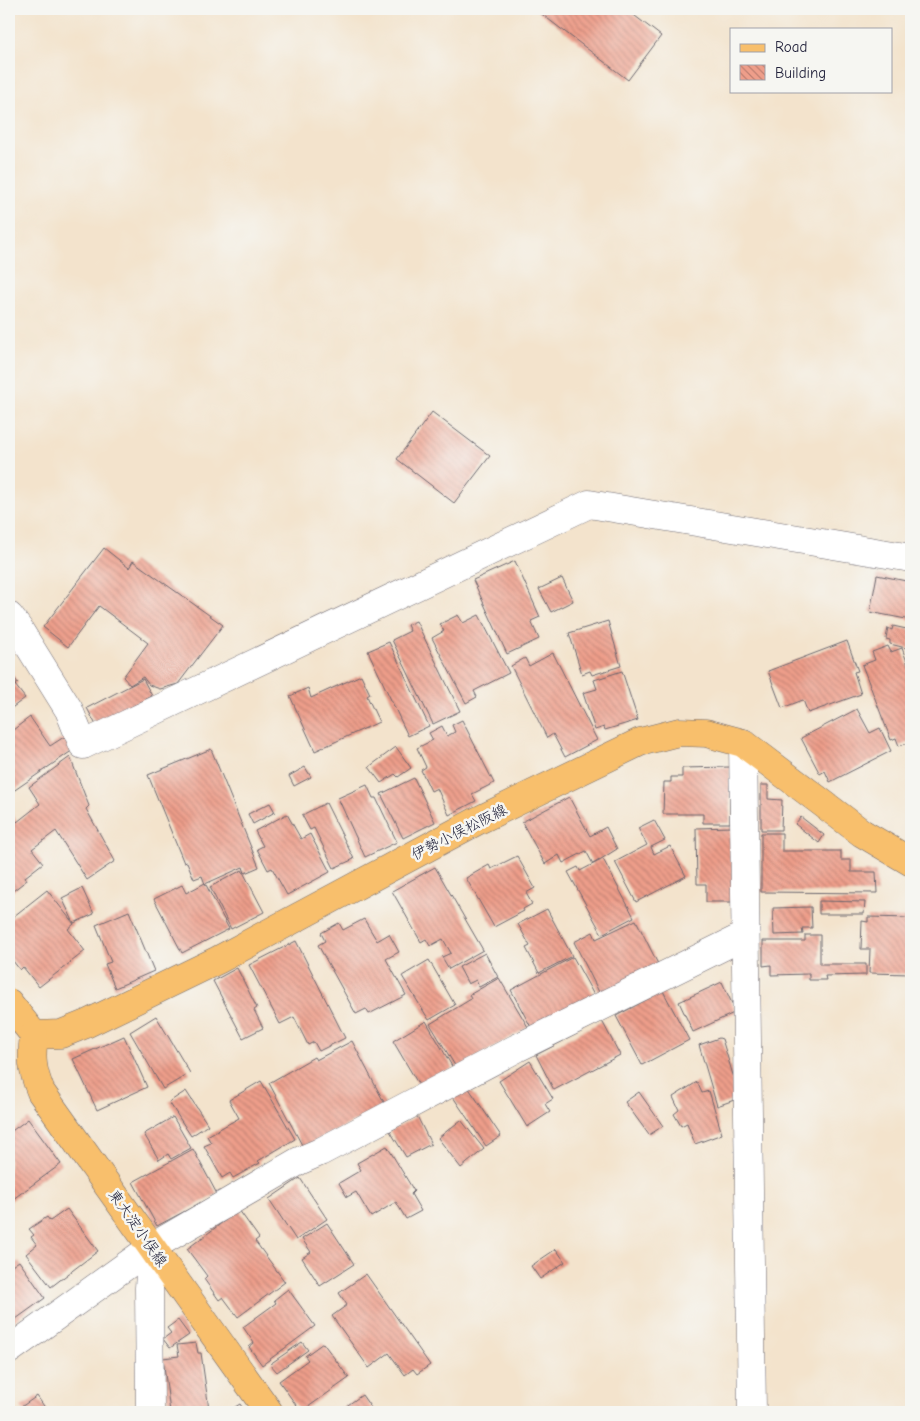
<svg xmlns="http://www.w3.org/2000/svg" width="920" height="1421" font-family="'Comic Neue','Klee One',sans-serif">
<defs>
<pattern id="building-back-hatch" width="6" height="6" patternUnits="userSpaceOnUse" patternTransform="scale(1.25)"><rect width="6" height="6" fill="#ee9e8a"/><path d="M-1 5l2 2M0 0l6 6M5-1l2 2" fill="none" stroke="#c08072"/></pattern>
</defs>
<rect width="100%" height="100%" fill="#f6f6f2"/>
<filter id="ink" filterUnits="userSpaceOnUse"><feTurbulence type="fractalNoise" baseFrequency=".02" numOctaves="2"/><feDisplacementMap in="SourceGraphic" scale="10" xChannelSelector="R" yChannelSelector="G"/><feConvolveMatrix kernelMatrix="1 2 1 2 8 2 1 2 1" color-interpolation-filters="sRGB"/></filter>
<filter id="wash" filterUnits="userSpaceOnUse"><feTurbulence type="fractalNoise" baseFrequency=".0096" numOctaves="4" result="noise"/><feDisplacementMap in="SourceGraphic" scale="20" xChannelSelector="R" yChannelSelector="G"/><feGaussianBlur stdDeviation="1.12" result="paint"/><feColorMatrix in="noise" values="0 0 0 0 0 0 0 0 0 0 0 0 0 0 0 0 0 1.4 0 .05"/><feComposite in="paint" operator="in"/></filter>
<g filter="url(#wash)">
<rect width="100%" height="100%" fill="#f3e3cc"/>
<g id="blocks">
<g fill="url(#building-back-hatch)">
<polygon points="535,9 626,9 661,36 628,80"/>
<polygon points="432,412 490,456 454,503 397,459"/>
<polygon points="104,548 129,568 133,561 223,625 178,684 160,689 149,685 143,677 130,685 123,677 148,643 99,606 68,647 43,627"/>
<polygon points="515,561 540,617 531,621 539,639 507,654 473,580"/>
<polygon points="877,575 911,582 911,620 870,612"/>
<polygon points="562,578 573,601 551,612 539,589"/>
<polygon points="458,615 463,623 479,615 509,673 474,691 477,697 466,703 432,638 444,631 440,624"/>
<polygon points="416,621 460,711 433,724 392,640 410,631 407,625"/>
<polygon points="608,621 621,666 592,675 590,671 582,674 569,633"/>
<polygon points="893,626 911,630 910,649 890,644 890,640 886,639 888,628 892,630"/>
<polygon points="847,641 858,671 854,672 861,694 808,713 803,700 782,708 768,671"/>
<polygon points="389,642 429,726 408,736 368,651"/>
<polygon points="888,646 891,652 902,648 911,673 911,742 899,746 896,738 891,740 862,665 875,660 872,652"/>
<polygon points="553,653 597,740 565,757 553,734 547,738 511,666 525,658 529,666"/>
<polygon points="9,670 18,683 15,685 25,698 9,710"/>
<polygon points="622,671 638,720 605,730 604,727 595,730 583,693 597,689 594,680"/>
<polygon points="361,675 370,694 367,696 379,722 315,751 290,696 308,688 311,698"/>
<polygon points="143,679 152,696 96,725 87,708"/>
<polygon points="857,709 870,733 880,728 891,751 830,782 825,771 820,774 801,738"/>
<polygon points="30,717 50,746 64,737 73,750 9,794 9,733"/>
<polygon points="462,720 494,783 472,794 476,801 449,815 437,788 431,791 421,770 426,767 417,748 433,740 429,733 442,726 447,736 455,732 452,725"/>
<polygon points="396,747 411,768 398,777 395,774 381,783 369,767"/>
<polygon points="211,749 259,867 245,873 243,867 205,884 202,876 194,879 187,862 184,863 148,775"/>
<polygon points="70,757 89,806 86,809 115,861 87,880 56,831 32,849 43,863 25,877 27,880 9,894 9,818 13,815 17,822 40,804 29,787"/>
<polygon points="305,767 311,777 294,786 289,776"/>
<polygon points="730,767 730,823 703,823 703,814 663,814 664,782 671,782 671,777 682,777 682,768"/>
<polygon points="414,778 435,822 403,838 381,794"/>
<polygon points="367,785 373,798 376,798 397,842 365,857 338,798"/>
<polygon points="761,785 768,785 768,799 782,800 781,830 761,830"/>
<polygon points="569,797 590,836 606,827 617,849 593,864 586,851 563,863 559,855 545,864 522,822"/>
<polygon points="270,803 275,812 253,824 248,814"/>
<polygon points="326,803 354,859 334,868 314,828 310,830 302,815"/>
<polygon points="287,814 301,839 310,834 330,872 287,895 272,868 268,870 257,849 263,846 255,831"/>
<polygon points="801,817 824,835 819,843 795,824"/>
<polygon points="654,820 665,840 651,847 654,854 670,846 686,876 636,902 615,862 647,845 638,828"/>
<polygon points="732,827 734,902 706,902 706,884 697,884 696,828"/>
<polygon points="761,833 782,833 782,851 841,851 841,860 851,860 851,872 876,872 877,893 761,892"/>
<polygon points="517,856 535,888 526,893 532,904 523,909 524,911 494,927 466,878 489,865 491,869"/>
<polygon points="603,859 634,917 602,934 568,872 578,867 580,871"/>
<polygon points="435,867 483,950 449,969 442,957 451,953 443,939 430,946 426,939 421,942 392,891"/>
<polygon points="242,870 264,912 231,929 210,887"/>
<polygon points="205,883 229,929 182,953 154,899 182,885 186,893"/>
<polygon points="82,888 94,914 74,923 62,898"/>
<polygon points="47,890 74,924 68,929 85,951 39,987 23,967 20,970 9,956 9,920"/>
<polygon points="819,901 865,902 864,914 819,914"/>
<polygon points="811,907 812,928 802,928 803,934 774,935 773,908"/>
<polygon points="547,909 572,956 539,973 526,948 530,946 518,924"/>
<polygon points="129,911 154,971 115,988 105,964 111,962 96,925"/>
<polygon points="868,917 911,918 911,974 869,973 870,949 861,949 862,921 868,922"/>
<polygon points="364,919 377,941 389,934 399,952 386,959 406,995 369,1014 366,1009 356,1014 318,945 325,941 321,933 339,923 343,930"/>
<polygon points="636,920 659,966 601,996 574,942 593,932 596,939"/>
<polygon points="805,935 820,935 820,964 866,964 866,975 825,976 826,980 809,980 809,974 771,975 771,965 763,966 763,941 805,941"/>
<polygon points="296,941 345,1038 319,1051 314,1042 308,1045 294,1017 280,1024 249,965"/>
<polygon points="485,953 498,977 479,987 476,980 468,984 459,967"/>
<polygon points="573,957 595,997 533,1031 511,990"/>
<polygon points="429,960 455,1005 429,1020 402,976"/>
<polygon points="237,968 257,1008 254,1010 263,1028 243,1038 213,981"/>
<polygon points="499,978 528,1027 457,1069 430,1024 471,999 469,995"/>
<polygon points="722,982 736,1012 693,1032 679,1002"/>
<polygon points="663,991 689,1040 642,1065 616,1016"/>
<polygon points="156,1016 190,1073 163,1089 130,1032"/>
<polygon points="426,1021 453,1068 420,1087 393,1041"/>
<polygon points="602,1021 620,1055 554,1090 536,1055"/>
<polygon points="124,1036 147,1087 97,1110 73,1059"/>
<polygon points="719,1038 722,1039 740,1098 717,1106 699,1045"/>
<polygon points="352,1041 386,1106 303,1147 269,1083 314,1057 316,1060"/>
<polygon points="530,1061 553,1099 545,1104 550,1112 527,1127 499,1081"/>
<polygon points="261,1081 295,1139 258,1161 260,1163 233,1178 230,1173 222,1178 204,1146 211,1143 207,1136 239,1118 229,1100"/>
<polygon points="697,1082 702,1093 709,1091 722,1134 695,1144 687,1123 681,1126 674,1114 679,1110 673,1097"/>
<polygon points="468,1087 501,1136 486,1146 453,1097"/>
<polygon points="186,1091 208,1125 191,1136 169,1102"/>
<polygon points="639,1092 663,1126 649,1135 625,1102"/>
<polygon points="417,1116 431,1144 406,1157 390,1131"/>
<polygon points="173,1117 191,1148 171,1159 168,1154 159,1160 144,1134"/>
<polygon points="28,1119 61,1164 9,1202 9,1133"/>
<polygon points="461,1120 484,1149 461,1168 438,1138"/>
<polygon points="387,1146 414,1191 411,1194 421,1211 406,1219 396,1202 371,1217 356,1192 347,1197 339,1183 361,1170 357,1163"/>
<polygon points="193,1149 217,1194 157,1226 133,1182"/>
<polygon points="300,1178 327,1219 296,1240 269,1199"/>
<polygon points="67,1209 98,1251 51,1287 26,1254 37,1245 31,1237 34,1235 29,1229 47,1217 50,1221"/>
<polygon points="239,1210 259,1238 255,1241 285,1282 238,1317 223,1297 219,1300 204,1279 207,1276 187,1249"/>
<polygon points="327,1223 354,1264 320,1286 302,1258 311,1252 302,1239"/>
<polygon points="556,1249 565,1262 540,1279 531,1266"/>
<polygon points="19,1261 45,1298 9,1324 9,1268"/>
<polygon points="366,1274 430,1365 417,1374 413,1369 405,1375 389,1353 369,1368 332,1316 347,1305 339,1293"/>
<polygon points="288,1289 315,1326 262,1365 249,1347 254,1343 243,1327 276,1303 274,1300"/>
<polygon points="178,1320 189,1335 170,1348 163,1339 171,1333 167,1328"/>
<polygon points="302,1342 308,1350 277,1372 270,1364"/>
<polygon points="196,1343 198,1353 201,1353 209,1409 170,1412 163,1358 179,1356 177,1345"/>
<polygon points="323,1343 349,1378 301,1412 279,1381 308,1360 305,1356"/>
<polygon points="362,1395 374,1412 338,1412"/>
<polygon points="37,1396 48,1412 25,1412 21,1407"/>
<polygon points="240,1404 245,1412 227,1412"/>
</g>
</g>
</g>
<g filter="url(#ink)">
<use href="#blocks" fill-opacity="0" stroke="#6b666e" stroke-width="1"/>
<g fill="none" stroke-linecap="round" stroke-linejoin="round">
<g stroke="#6b666e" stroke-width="29">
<g id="minor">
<polyline points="9,616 18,628 69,710 83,745 589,504 911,558"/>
<polyline points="743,743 752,1412"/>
<polyline points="9,1350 152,1247 299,1161 320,1152 517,1048 744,936"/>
<polyline points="150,1412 149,1288 152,1247"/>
</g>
</g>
<g stroke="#6b666e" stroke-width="29">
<g id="major">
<polyline points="9,1003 34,1035"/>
<polyline points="34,1035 61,1034 86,1024 218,960 477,821 640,742 679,732 706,733 743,743 862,833 911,862"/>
<path d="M34,1035C31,1059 32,1070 41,1092L269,1412"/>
</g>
</g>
<use href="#minor" stroke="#fff" stroke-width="28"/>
<use href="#major" stroke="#f8bf6c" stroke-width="28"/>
</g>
</g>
<g text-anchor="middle" stroke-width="5" stroke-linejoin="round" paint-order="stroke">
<g font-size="15" fill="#22223b" stroke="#f6f6f2">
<text transform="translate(459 832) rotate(-27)" y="5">伊勢小俣松阪線</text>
<text transform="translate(138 1228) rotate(55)" y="5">東大淀小俣線</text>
</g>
</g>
<rect width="920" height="1421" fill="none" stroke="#f6f6f2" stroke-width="30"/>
<rect x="730" y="28" width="162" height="65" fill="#f6f6f2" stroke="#a1a1a9"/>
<rect x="740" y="44" width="25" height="8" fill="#f8bf6c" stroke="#a1a1a9"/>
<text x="775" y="52" font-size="15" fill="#22223b">Road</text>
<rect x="740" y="65" width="25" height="15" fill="url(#building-back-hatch)" stroke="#a1a1a9"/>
<text x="775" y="78" font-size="15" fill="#22223b">Building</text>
</svg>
